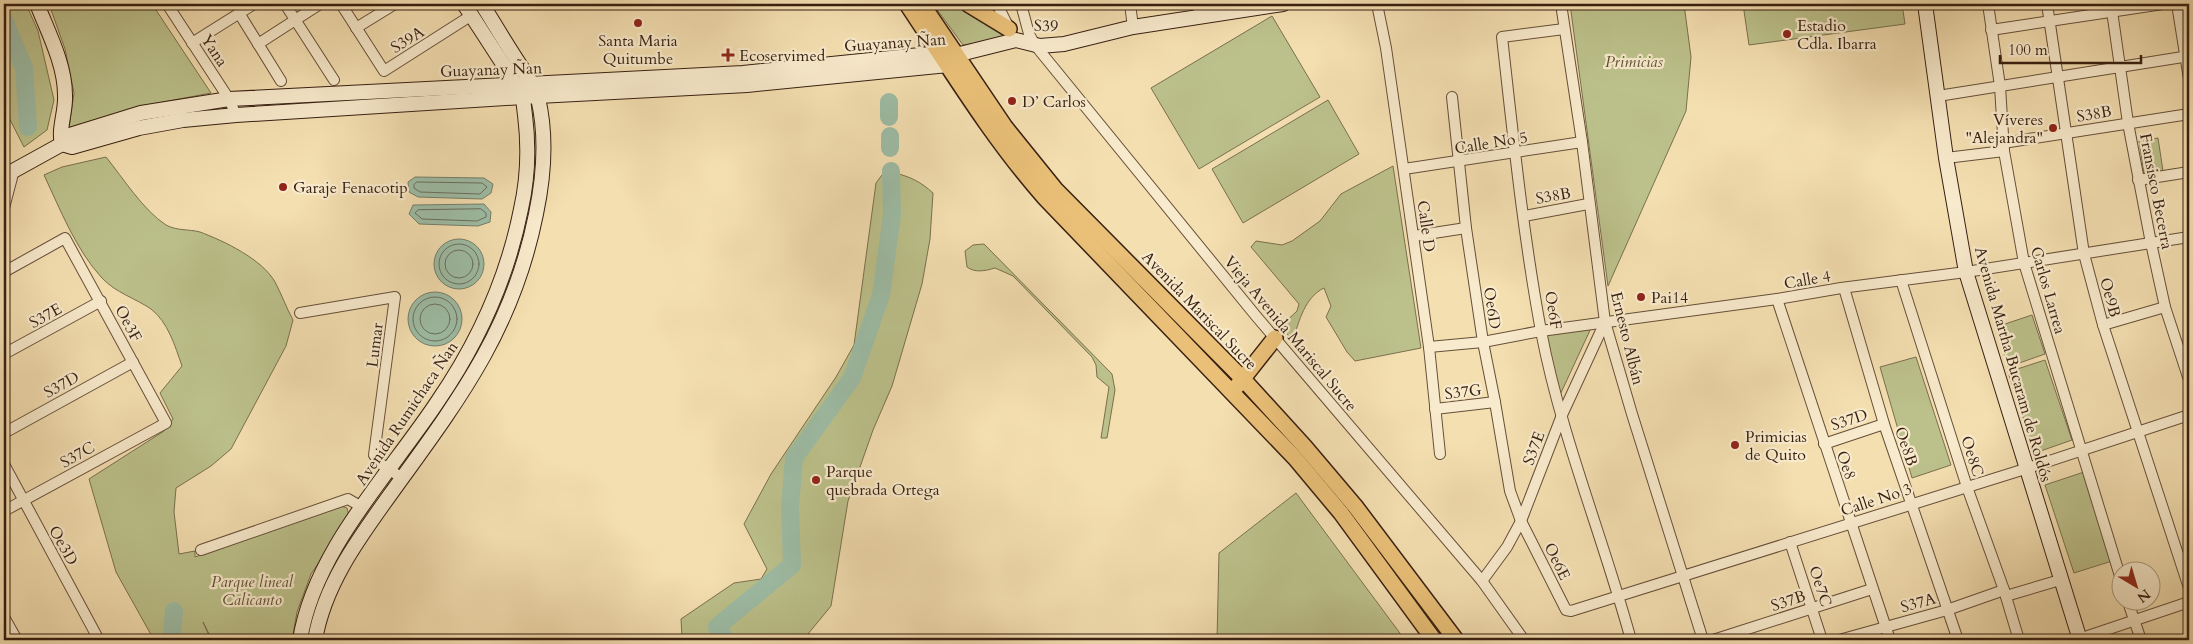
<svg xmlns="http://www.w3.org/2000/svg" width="2193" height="644" font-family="Cardo,serif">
<rect width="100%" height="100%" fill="#f4dfb1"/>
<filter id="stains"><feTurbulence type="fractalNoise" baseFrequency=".004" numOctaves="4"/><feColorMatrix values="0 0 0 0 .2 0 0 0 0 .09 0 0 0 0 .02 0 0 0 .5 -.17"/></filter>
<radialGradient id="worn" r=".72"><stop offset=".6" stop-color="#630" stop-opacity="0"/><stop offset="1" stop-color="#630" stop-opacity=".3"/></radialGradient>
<g fill="#bcc18b" stroke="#7a704e">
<polygon points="4,4 26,4 38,31 54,100 47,130 24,147 4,108"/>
<polygon points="49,4 152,4 211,93 142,106 69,128 74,93 65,49"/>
<polygon points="933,4 961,4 1011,38 963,45"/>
<polygon points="1570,4 1684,4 1691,57 1686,111 1608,286"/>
<polygon points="1743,4 1902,4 1905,24 1749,45"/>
<polygon points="1272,16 1320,97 1199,169 1151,88"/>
<polygon points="1328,100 1359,154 1243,223 1212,169"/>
<polygon points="2158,138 2163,171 2144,174 2139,141"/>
<path d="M106,157C123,178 143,210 166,225C177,231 189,229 200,232C224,241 262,259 275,282C281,293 286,307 293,320L286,346L231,449L211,466L176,488L174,512L179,554L195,551V557L341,506L347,508L349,516L344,526L311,574L297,612L292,640H212L203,622L211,640H154L116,572L89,479L164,431L173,419L160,393L182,366C175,346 168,322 151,309C135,298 116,293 102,278C76,250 60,209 44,175L62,167Z"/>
<path d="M1393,166L1421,348L1355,361L1347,352L1326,317L1331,306L1324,288C1305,297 1299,321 1293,340L1280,327L1297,311L1299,304L1251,247L1256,241L1282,245L1292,241L1320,221L1341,194Z"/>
<path d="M895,173C911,177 921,182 933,193L930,239L922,284L892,386L873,430L848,501L831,606L803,640H684L682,637L681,619L734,583L761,579L767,569L744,524L771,474L836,377L854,345L876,183L882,175Z"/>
<path d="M984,244L1112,374L1115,390L1107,438H1101L1109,387L1097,377L1096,365L1092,357L1013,276L995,268C985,271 975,273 967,267L965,251L973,245Z"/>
<polygon points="2032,315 2045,354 2008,367 1996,327"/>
<polygon points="1592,326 1559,397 1546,335"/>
<polygon points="1916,357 1951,465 1912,478 1880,367"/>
<polygon points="2045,360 2072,440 2035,453 2008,372"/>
<polygon points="2084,472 2112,561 2074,573 2045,485"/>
<polygon points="1296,493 1405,640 1217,640 1219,553"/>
</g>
<g fill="#9dbda6" stroke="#747e6a">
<polygon points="415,177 484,178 493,184 491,193 482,199 418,197 409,192 408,182"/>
<polygon points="484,204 491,212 490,222 478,226 419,224 409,214 413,205"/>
<circle cx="459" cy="264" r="25"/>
<circle cx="435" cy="319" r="27"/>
</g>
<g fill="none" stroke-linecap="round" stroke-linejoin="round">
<g stroke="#6a6e5c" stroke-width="1">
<polygon points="417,182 482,183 487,187 480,194 420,192 414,188 414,185"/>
<polygon points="481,209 486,213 486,217 477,221 422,219 415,213 418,210"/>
<circle cx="459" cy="264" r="20"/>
<circle cx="459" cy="264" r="14"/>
<circle cx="435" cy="319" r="22"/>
<circle cx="435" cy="319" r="15"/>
</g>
<g stroke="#9dbda6" stroke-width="18">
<polyline points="4,20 24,68 28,127"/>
<polyline points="889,102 889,117"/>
<polyline points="890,148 890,136"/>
<polyline points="173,640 172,635 174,611"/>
<polyline points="726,640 717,627 792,565 790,507 794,458 852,378 881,295 892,215 891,171"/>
</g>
<g stroke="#664f39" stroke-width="12">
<g id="street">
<polyline points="167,4 229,99 236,115"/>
<polyline points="285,4 334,80"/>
<polyline points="341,4 384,71 472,15"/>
<polyline points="997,4 1009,28"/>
<polyline points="1021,4 1029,34 1035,45 1256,316 1482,581 1524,640"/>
<polyline points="1130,4 1133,27"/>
<polyline points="1198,4 1200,17"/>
<polyline points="1377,4 1386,48 1429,347 1440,454"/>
<polyline points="1561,4 1582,142 1605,322 1632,414 1703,640"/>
<polyline points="1988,4 2000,86 2004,151 2024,263 2120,576"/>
<polyline points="2047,4 2084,254 2103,325 2189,588"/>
<polyline points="2111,4 2128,123 2151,243 2165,307 2189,380"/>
<polyline points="2177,4 2189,79"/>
<polyline points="239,13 281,81"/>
<polyline points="356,28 395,4"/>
<path d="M1564,29L1502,37C1513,135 1523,234 1541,331C1561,436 1603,537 1631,640"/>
<polyline points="1991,30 2163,4"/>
<polyline points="192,43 254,4"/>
<polyline points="258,44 320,4"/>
<polyline points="1938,96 2189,56"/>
<polyline points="1452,97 1466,228 1483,342 1495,402 1510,491 1521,521 1566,610 1571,611 2025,469 2189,415"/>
<polyline points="2003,143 2189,114"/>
<polyline points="1946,158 2004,151"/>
<polyline points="1404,169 1582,142"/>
<polyline points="2138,180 2189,172"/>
<polyline points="4,208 14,170"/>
<polyline points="1524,216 1588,204"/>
<polyline points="1414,236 1466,228"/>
<polyline points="4,272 65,238 166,423 4,511"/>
<polyline points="1901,280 1967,487 2004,590 2019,640"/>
<polyline points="1844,288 1884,424 1958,640"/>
<polyline points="1777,299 1890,640"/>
<polyline points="300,313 395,297 374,455 381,464 402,478"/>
<polyline points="2103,325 2165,307"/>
<polyline points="1429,347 1483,342 1541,331 1777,299 1841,288 1966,272 2189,237"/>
<polyline points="4,354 101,301"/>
<polyline points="1435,409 1495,402"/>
<polyline points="4,433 133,362"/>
<polyline points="1824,444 1884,424"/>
<polyline points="4,464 99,640"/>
<polyline points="1790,542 1822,640"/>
<polyline points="201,550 348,499 362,507"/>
<polyline points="1482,581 1507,547 1521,521 1562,415 1605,322"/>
<polyline points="2006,596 2060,580"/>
<polyline points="2128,602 2141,640"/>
<polyline points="4,617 17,640"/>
<polyline points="1713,640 1872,589"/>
<polyline points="1839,640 1947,610 2004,590"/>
<polyline points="2076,640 2189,602"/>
</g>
</g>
<g stroke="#371f11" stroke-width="16">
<g id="secondary">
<path d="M37,4C48,32 65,64 65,95C66,112 58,129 62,144"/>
<polyline points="1925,4 1946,158 1966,272 2080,640"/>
<polyline points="62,144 72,147 139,128 183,120 236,115 538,96 747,85 948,65 953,59"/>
<polyline points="4,176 62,144 70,135 141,113 229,99 743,73 940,53 956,55 1016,40 1040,46 1064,44 1133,27 1283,4"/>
<path d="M300,640C314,551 389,475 438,401C479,341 507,280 521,209C528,178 529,147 525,115C524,109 524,102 522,96C518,86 510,77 505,67C491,46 478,25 464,4"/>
<path d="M315,640C325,580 365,530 400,481C464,393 514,324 536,214C544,176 547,136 538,98C536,87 527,77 522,68C508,47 495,25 482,4"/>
</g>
</g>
<g stroke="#371f11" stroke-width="18">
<g id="primary">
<path d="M907,4C951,70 992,138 1045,198L1295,458L1341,513L1434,640"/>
<polyline points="922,4 1005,127 1055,189 1243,379 1305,447 1355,506 1456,640"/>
<polyline points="968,4 1009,29"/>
<polyline points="1237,386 1275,338"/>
</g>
</g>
<use href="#street" stroke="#f8eacc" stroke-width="10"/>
<use href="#secondary" stroke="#f8eacc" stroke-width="14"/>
<use href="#primary" stroke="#eac078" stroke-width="15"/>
</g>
<g fill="#8f2418" stroke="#f8eacc" stroke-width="2">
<circle cx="638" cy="23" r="5"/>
<circle cx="1787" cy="34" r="5"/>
<path d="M725.5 47.5h5v5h5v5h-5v5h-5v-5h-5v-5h5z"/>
<circle cx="1012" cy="101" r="5"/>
<circle cx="2053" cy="128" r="5"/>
<circle cx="283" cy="187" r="5"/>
<circle cx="1641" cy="297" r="5"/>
<circle cx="1735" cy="445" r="5"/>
<circle cx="816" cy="480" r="5"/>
</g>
<g text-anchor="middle" stroke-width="4.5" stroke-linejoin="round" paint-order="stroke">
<g font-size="16" fill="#371f11" stroke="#f8eacc">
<text transform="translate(1046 25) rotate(1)" y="6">S39</text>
<text transform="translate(407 39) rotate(-32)" y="6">S39A</text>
<text transform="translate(895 42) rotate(-4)" y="6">Guayanay Ñan</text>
<text transform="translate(215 50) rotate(57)" y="6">Yana</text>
<text transform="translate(491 69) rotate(-2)" y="6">Guayanay Ñan</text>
<text transform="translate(2094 113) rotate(-9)" y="6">S38B</text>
<text transform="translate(1491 142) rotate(-9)" y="6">Calle No 5</text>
<text transform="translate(2157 191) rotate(79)" y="6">Fransisco Becerra</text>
<text transform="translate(1553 195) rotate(-10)" y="6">S38B</text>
<text transform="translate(1427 226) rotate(82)" y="6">Calle D</text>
<text transform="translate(1807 279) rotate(-10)" y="6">Calle 4</text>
<text transform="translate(2049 290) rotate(74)" y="6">Carlos Larrea</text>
<text transform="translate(2111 297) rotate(75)" y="6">Oe9B</text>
<text transform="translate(1493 308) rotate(81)" y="6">Oe6D</text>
<text transform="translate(1200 310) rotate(46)" y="6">Avenida Mariscal Sucre</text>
<text transform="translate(1554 310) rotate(81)" y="6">Oe6F</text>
<text transform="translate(45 315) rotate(-29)" y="6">S37E</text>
<text transform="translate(129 323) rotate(62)" y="6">Oe3F</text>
<text transform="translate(1291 333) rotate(50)" y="6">Vieja Avenida Mariscal Sucre</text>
<text transform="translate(1628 338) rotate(76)" y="6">Ernesto Albán</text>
<text transform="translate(374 345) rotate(-83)" y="6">Lumar</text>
<text transform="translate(2014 364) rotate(74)" y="6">Avenida Martha Bucaram de Roldós</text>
<text transform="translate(61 384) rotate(-29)" y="6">S37D</text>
<text transform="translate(1463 391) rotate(-7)" y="6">S37G</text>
<text transform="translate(406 413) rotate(-56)" y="6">Avenida Rumichaca Ñan</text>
<text transform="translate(1849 419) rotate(-18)" y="6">S37D</text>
<text transform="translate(1907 446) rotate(71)" y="6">Oe8B</text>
<text transform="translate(1533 448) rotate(-69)" y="6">S37E</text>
<text transform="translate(77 454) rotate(-29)" y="6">S37C</text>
<text transform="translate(1973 456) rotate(72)" y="6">Oe8C</text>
<text transform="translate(1847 465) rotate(71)" y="6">Oe8</text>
<text transform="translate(1876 499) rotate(-18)" y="6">Calle No 3</text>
<text transform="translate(64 545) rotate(61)" y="6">Oe3D</text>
<text transform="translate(1558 561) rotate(64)" y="6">Oe6E</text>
<text transform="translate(1821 586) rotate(72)" y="6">Oe7C</text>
<text transform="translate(1788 600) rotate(-18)" y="6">S37B</text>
<text transform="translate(1918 602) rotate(-15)" y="6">S37A</text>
</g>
<g font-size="16" fill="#371f11" stroke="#f8eacc" text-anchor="start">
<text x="1797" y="31">Estadio<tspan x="1797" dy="18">Cdla. Ibarra</tspan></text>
<text x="638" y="46" text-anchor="middle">Santa Maria<tspan x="638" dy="18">Quitumbe</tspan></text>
<text x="739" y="61">Ecoservimed</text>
<text x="1022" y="107">D’ Carlos</text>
<text x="2043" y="125" text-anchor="end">Víveres<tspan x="2043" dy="18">"Alejandra"</tspan></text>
<text x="293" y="193">Garaje Fenacotip</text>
<text x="1651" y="303">Pai14</text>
<text x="1745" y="442">Primicias<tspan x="1745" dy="18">de Quito</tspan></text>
<text x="826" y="477">Parque<tspan x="826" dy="18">quebrada Ortega</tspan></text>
</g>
<g font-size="16" font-style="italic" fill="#5f5036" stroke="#f8eacc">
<text x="1634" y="67">Primicias</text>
<text x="252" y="587">Parque lineal<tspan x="252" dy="18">Calicanto</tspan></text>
</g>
</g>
<rect width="2193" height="644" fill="none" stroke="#f4dfb1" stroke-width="20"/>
<rect x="5" y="5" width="2183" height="634" fill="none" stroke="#371f11" stroke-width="2.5"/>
<rect x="10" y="10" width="2173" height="624" fill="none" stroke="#371f11"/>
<g transform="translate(2136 586) rotate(142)"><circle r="24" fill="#f8eacc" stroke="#ab9981"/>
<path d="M0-4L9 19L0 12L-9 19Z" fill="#8f2418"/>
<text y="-8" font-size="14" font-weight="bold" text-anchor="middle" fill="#371f11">N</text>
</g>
<path d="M2000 55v8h141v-8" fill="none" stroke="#371f11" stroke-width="2.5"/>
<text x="2008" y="55" font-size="15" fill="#371f11" stroke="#f8eacc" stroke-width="4" paint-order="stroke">100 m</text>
<rect width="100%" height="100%" filter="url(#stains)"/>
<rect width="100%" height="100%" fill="url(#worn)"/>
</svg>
